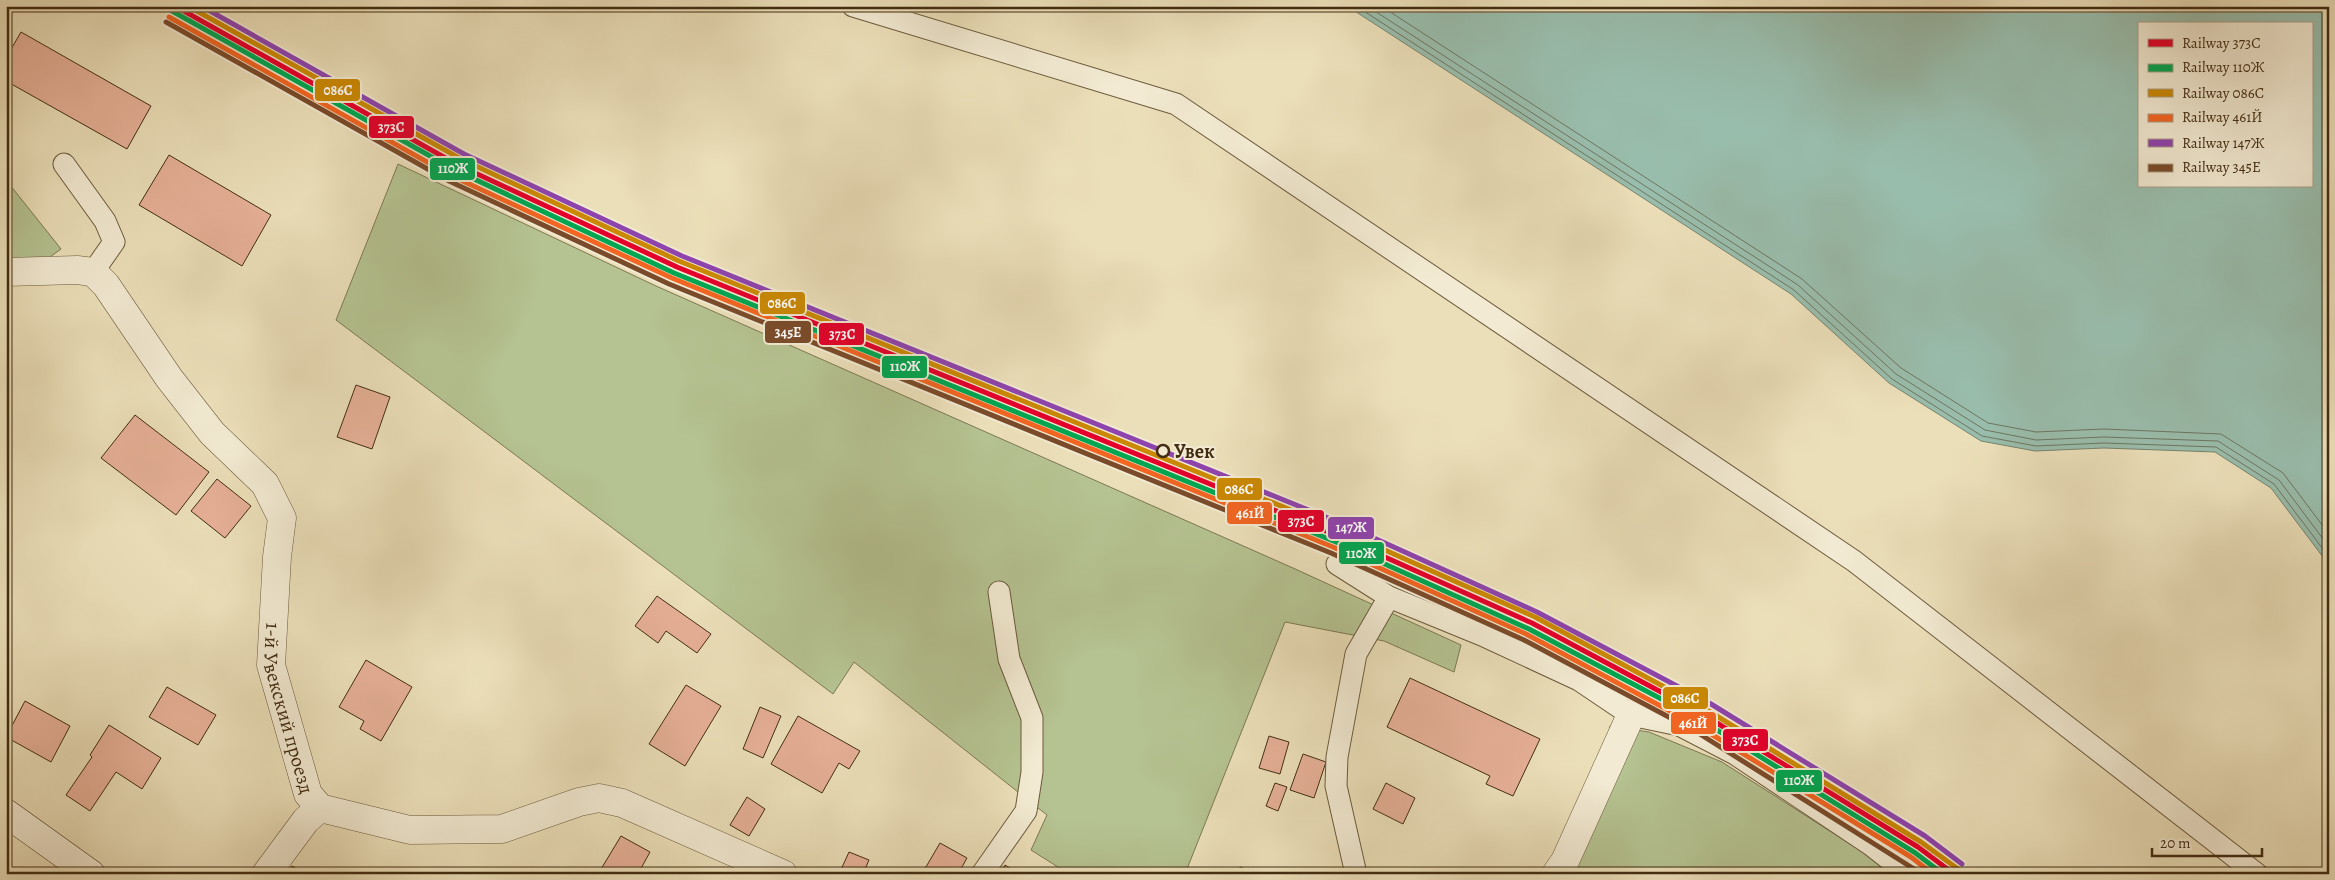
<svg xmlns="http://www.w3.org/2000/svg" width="2335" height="880" font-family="Alegreya,serif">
<rect width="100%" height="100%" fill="#ebdfb9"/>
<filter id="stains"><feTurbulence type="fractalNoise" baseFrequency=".004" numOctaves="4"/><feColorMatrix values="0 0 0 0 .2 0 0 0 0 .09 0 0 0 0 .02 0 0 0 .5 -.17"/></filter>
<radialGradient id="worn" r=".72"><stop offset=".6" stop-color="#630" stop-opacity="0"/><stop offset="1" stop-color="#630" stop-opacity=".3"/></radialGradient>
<g fill="#b5c291" stroke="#7c7852">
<polygon points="398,164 656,286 1293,568 1461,645 1454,672 1384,641 1285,622 1185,874 1069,874 1031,850 1047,815 854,662 833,694 336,320"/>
<polygon points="6,180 61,249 47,259 6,259"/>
<polygon points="1610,726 1649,732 1722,762 1861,851 1890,874 1545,874 1607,751"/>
</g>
<path fill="#99bdac" stroke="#76836e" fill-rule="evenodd" d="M1347,6H2329V565L2271,488L2215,452L2104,448L2035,451L1981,441L1889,383L1791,294ZM2139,24H2311V186H2139Z"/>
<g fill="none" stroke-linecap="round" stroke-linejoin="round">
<g stroke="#6e755f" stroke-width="1">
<polyline points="1356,6 1794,290 1892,379 1982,436 2036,446 2104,443 2216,447 2274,484 2329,557"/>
<polyline points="1367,6 1798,285 1896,374 1985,430 2036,440 2104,437 2218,441 2279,480 2329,547"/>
<polyline points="1381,6 1802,279 1901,368 1988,423 2036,432 2104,429 2221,434 2283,473 2329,534"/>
</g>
</g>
<g fill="#e6b097" stroke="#422d12">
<polygon points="21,32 151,106 127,149 6,81 6,58"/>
<polygon points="169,155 271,215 242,266 139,205"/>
<polygon points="356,385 390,397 372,449 337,437"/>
<polygon points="135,415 209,472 176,515 101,458"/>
<polygon points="217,479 251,506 225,538 191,511"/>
<polygon points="657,596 711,634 697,653 666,631 658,643 635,626"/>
<polygon points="366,660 412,687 381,741 360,729 364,721 339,707"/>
<polygon points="1410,678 1540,739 1513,796 1486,784 1490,776 1387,727"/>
<polygon points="686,685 721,706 685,766 649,744"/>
<polygon points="167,687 216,715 198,745 149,717"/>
<polygon points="25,701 70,726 51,762 6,737"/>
<polygon points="760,707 781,716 763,758 743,749"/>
<polygon points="798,716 860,751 849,769 839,763 822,793 771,764"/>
<polygon points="109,725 161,758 142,789 116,772 90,811 66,795 92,757 90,755"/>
<polygon points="1269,736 1289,742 1280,774 1259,768"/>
<polygon points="1303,754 1326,762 1314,798 1290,790"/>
<polygon points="1275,783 1287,787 1278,811 1266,806"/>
<polygon points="1386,783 1415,798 1403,824 1373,809"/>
<polygon points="747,797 765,809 749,836 730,825"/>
<polygon points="621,836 650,852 639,872 642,874 598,874"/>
<polygon points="940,843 967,858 958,874 923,872"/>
<polygon points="849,852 869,860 863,874 839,874"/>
<polygon points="1005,865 1019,874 1000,874"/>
<polygon points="292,866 306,874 287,874"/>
<polygon points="1240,867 1258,874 1237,874"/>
</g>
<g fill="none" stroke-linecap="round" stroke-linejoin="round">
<g stroke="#6c5a3c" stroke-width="23">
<g id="lane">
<polyline points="853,6 1176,104 1854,561 2257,874"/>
<polyline points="64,164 105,221 114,242 93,272"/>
<polyline points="1337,564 1389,597 1482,635 1579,680 1631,715 1679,725 1735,754 1871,845 1908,874"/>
<polyline points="982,874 1026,811 1032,772 1032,718 1009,659 999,592"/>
<polyline points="1356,874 1336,786 1337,757 1356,654 1389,597"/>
</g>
</g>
<g stroke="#6c5a3c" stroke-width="29">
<g id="street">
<path id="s1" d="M6,272L77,270L93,272L106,285L169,378L212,433L265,484L282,518L277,557L271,665L308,794L320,808L410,830L502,829L579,802L599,798L622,803L783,874"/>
<polyline points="266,874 306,820 320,808"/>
<polyline points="1556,874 1565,861 1631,715"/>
</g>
</g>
<g stroke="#422d12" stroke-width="29">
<polyline id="secondary" points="6,813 91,874"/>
</g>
<use href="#lane" stroke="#f2ead2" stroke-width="21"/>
<use href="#street" stroke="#f2ead2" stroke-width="28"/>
<use href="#secondary" stroke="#f2ead2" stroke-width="28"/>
<g stroke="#f2ead2" stroke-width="9">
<polyline id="rail-1" points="175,6 458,165 677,267 1338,536 1532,623 1704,715 1918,847 1954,874"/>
</g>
<g stroke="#f2ead2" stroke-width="9">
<polyline id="rail-2" points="172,11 455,170 674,273 1336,542 1529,629 1701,720 1914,852 1943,874"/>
</g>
<g stroke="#f2ead2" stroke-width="9">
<polyline id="rail-3" points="188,6 461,159 679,261 1340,530 1535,617 1707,710 1921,842 1958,869"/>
</g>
<g stroke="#f2ead2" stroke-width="9">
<polyline id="rail-4" points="169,17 452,176 672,278 1333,547 1526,634 1698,726 1911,857 1933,874"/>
</g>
<g stroke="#f2ead2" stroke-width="9">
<polyline id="rail-5" points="201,6 464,154 682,256 1343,524 1537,612 1711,704 1925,836 1962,864"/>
</g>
<g stroke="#f2ead2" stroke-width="9">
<polyline id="rail-6" points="166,22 449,181 669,284 1331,553 1524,640 1695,731 1922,874"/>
</g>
<use href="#rail-1" stroke="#e4002b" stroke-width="5"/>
<use href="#rail-2" stroke="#00a651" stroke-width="5"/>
<use href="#rail-3" stroke="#ca8804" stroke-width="5"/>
<use href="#rail-4" stroke="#f26522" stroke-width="5"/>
<use href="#rail-5" stroke="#8e44ad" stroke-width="5"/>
<use href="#rail-6" stroke="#7a4b2a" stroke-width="5"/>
</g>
<circle fill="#f2ead2" stroke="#422d12" stroke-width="2.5" cx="1163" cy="451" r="6"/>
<g text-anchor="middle" stroke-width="4" stroke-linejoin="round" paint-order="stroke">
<g font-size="20" font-weight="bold" fill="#422d12" stroke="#f2ead2" text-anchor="start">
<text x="1174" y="458">Увек</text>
</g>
<g font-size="20" fill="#422d12" stroke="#f2ead2">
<text dy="7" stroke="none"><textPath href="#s1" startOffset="592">1-й Увекский проезд</textPath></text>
</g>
</g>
<g stroke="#f2ead2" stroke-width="2">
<rect x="314" y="78" width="47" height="24" rx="5" fill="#ca8804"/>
<rect x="368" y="115" width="47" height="24" rx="5" fill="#e4002b"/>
<rect x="429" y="157" width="47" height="24" rx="5" fill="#00a651"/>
<rect x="759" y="291" width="47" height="24" rx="5" fill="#ca8804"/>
<rect x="764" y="320" width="48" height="24" rx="5" fill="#7a4b2a"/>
<rect x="818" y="322" width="47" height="24" rx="5" fill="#e4002b"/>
<rect x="881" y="355" width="47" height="24" rx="5" fill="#00a651"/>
<rect x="1216" y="477" width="47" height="24" rx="5" fill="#ca8804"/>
<rect x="1226" y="501" width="47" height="24" rx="5" fill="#f26522"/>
<rect x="1277" y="509" width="48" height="24" rx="5" fill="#e4002b"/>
<rect x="1327" y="516" width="48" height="24" rx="5" fill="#8e44ad"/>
<rect x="1338" y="541" width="47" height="24" rx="5" fill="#00a651"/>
<rect x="1662" y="686" width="47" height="24" rx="5" fill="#ca8804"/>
<rect x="1670" y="711" width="47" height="24" rx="5" fill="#f26522"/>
<rect x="1722" y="728" width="47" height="24" rx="5" fill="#e4002b"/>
<rect x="1775" y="769" width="48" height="24" rx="5" fill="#00a651"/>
</g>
<g font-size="14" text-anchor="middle" font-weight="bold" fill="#fff">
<text x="338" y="95">086С</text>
<text x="391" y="132">373C</text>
<text x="453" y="173">110Ж</text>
<text x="782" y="308">086С</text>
<text x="788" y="337">345Е</text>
<text x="842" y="339">373C</text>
<text x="905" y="371">110Ж</text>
<text x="1239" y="494">086С</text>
<text x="1250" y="518">461Й</text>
<text x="1301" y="526">373C</text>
<text x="1351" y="532">147Ж</text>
<text x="1361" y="558">110Ж</text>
<text x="1685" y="703">086С</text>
<text x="1693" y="728">461Й</text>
<text x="1745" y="745">373C</text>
<text x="1799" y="785">110Ж</text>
</g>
<rect width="2335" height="880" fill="none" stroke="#ebdfb9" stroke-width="25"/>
<rect x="8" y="8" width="2320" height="865" fill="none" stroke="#422d12" stroke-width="2.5"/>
<rect x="12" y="12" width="2310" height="855" fill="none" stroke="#422d12"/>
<rect x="2138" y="22" width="175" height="165" fill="#f2ead2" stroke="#ac9e85"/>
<rect x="2148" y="39" width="25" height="8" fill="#e4002b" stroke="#ac9e85"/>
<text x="2182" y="48" font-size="15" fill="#422d12">Railway 373C</text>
<rect x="2148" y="64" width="25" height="8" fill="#00a651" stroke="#ac9e85"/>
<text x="2182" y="72" font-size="15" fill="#422d12">Railway 110Ж</text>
<rect x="2148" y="89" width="25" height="8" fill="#ca8804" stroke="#ac9e85"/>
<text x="2182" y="98" font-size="15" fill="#422d12">Railway 086С</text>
<rect x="2148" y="114" width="25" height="8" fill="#f26522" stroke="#ac9e85"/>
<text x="2182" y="122" font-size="15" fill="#422d12">Railway 461Й</text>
<rect x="2148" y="139" width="25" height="8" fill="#8e44ad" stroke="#ac9e85"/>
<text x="2182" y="148" font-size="15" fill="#422d12">Railway 147Ж</text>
<rect x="2148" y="164" width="25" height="8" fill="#7a4b2a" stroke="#ac9e85"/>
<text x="2182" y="172" font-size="15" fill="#422d12">Railway 345Е</text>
<path d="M2152 848v8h110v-8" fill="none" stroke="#422d12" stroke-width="2.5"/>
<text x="2160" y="848" font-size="15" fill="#422d12" stroke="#f2ead2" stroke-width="4" paint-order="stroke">20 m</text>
<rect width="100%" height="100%" filter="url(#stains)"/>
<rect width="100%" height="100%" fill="url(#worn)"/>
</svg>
